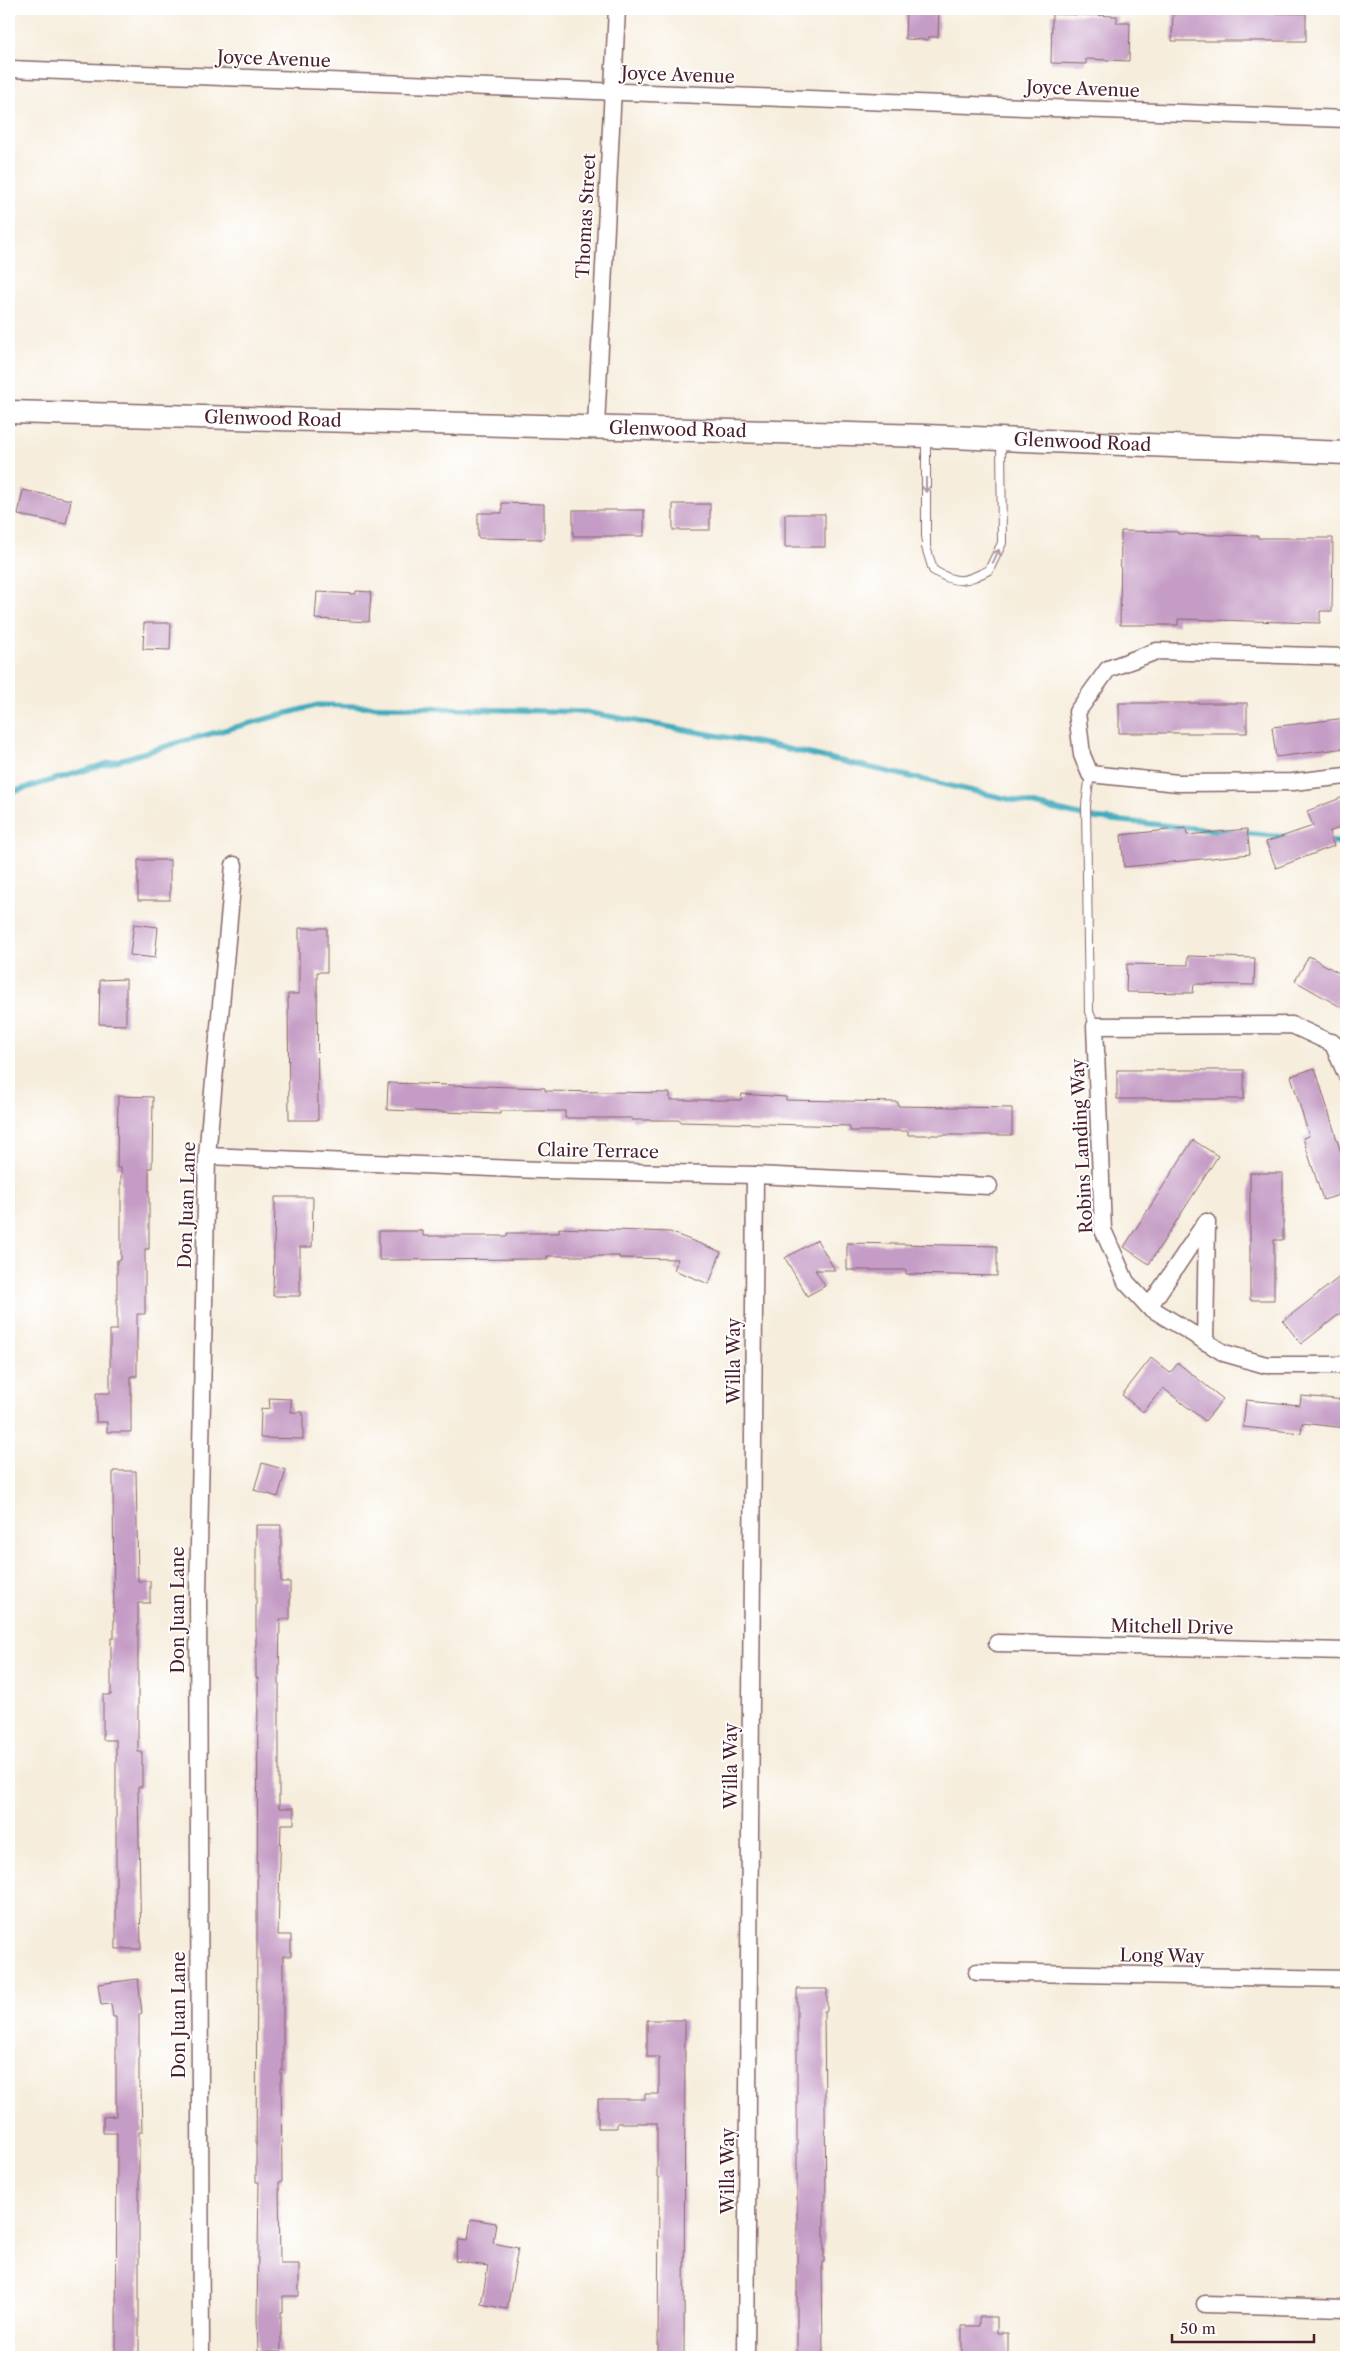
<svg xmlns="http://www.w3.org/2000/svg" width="1355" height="2366" font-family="'Libre Caslon Text',serif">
<rect width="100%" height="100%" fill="#fff"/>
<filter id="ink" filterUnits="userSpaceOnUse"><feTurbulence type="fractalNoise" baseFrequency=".02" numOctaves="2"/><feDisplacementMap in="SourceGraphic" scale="10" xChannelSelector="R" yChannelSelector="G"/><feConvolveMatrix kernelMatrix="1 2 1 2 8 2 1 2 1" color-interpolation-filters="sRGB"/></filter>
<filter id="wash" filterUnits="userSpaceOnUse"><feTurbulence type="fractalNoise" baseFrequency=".0096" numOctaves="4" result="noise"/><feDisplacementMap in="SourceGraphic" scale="20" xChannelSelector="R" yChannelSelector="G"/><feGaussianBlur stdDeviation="1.12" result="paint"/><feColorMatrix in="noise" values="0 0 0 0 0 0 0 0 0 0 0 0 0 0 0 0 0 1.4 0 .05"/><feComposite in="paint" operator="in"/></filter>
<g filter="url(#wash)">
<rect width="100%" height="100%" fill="#f6eddc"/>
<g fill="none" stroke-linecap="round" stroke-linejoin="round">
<g stroke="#3daabc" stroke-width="5.5">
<polyline points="9,793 180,742 318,705 585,712 770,745 1092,818 1232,832"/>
<polyline points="1241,833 1287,837"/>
<polyline points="1326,841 1346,843"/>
</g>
</g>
<g id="blocks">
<g fill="#c59cc5">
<polygon points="906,9 939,9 938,37 928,37 928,40 905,39"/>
<polygon points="1173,12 1306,14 1306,41 1172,41"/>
<polygon points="1052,14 1117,16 1117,23 1130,23 1129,61 1086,59 1086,64 1051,63"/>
<polygon points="23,490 71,500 66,524 18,515"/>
<polygon points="502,503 544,504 544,539 478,538 478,513 502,513"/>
<rect x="673" y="504" width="37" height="26"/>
<rect x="573" y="510" width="71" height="26"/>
<rect x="785" y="514" width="40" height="33"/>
<polygon points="1121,531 1178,532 1178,534 1258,536 1258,538 1333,538 1332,611 1320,611 1320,623 1178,619 1178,625 1120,625"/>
<polygon points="356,591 371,592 369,622 315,619 317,592 356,594"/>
<polygon points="144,623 171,623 170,650 143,649"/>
<rect x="1119" y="703" width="128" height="30"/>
<polygon points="1346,718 1346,748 1276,757 1272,727"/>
<polygon points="1346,796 1346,825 1329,832 1334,846 1276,868 1266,842 1313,826 1307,811"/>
<polygon points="1186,828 1187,835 1247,829 1250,854 1124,867 1121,835"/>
<rect x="138" y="860" width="32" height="40"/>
<polygon points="134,924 158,927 155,958 130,955"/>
<polygon points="299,928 327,928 327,972 317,972 318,1120 289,1120 288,994 299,994"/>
<polygon points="1188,956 1255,958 1254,985 1194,984 1193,993 1126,992 1127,964 1188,965"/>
<polygon points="1309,956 1346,977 1346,1010 1295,981"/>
<polygon points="126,979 126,1025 99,1024 100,980"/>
<polygon points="1315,1068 1346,1169 1346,1193 1323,1200 1303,1138 1309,1136 1291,1076"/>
<rect x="1117" y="1070" width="127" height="29"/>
<polygon points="388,1083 545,1088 545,1091 670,1093 670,1100 741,1100 742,1094 786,1097 786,1100 898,1102 898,1106 1012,1108 1012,1135 908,1135 908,1131 850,1131 850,1126 680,1122 680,1120 632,1120 632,1118 565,1118 565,1111 500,1111 500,1114 387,1110"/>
<polygon points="118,1096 153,1097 152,1168 149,1168 149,1249 145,1249 145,1314 137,1314 137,1376 131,1376 131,1432 107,1432 107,1422 96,1422 96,1393 110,1393 110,1330 117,1330 117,1260 121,1260 121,1168 117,1168"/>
<polygon points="1193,1140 1218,1156 1149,1264 1124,1247"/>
<polygon points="1250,1173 1283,1173 1283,1240 1274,1240 1274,1300 1250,1300"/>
<polygon points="275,1197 313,1197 312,1247 300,1247 300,1296 273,1296"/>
<polygon points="559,1228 670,1232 721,1252 709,1284 674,1270 678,1259 619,1258 619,1256 547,1256 547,1259 379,1260 379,1231 423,1231 423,1236 507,1236 507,1233 559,1233"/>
<polygon points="817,1240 835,1270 815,1270 825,1286 807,1296 785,1258"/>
<polygon points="847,1243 997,1246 997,1276 906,1274 906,1270 847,1270"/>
<polygon points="1346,1272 1346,1309 1301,1344 1283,1321"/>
<polygon points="1151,1358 1170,1373 1178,1363 1223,1399 1205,1421 1163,1388 1143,1412 1122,1395"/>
<polygon points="1301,1396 1346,1400 1346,1428 1302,1423 1301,1433 1243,1427 1246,1400 1300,1405"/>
<polygon points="269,1398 291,1399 291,1412 303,1412 303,1439 260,1438 261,1409 270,1408"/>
<polygon points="262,1463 286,1470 278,1497 254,1490"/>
<polygon points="113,1471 136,1471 138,1581 150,1581 150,1603 138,1603 138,1752 142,1752 142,1787 138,1787 141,1949 116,1949 116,1740 103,1740 103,1695 111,1695 111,1638 114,1638"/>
<polygon points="256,1525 281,1525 281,1582 290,1582 290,1619 280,1619 279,1678 279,1808 294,1808 294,1824 281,1824 278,1935 291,1935 291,1956 283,1956 283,2070 281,2070 282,2182 279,2182 280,2264 299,2264 299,2296 283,2296 283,2312 281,2312 281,2352 258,2352 257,2318 259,2182 256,2182 258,1678 256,1678"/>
<polygon points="138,1979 142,2013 139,2014 139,2088 141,2089 142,2132 139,2132 139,2355 116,2353 117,2133 103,2133 103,2117 116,2116 116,2017 113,2017 111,2004 101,2005 98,1984"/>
<polygon points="797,1989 827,1989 827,2011 824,2011 826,2201 824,2201 824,2262 822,2262 823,2357 797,2357"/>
<polygon points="647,2020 685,2020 684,2357 658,2357 659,2177 657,2177 657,2123 617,2123 617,2128 598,2128 598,2099 645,2099 645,2094 659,2094 659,2057 647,2057"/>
<polygon points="471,2219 496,2223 493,2243 518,2248 507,2309 481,2304 488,2266 455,2261 459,2239 468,2240"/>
<polygon points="979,2317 997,2317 997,2333 1008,2333 1008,2357 962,2357 962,2326 979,2326"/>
</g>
</g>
</g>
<g filter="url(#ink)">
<use href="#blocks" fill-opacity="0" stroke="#866769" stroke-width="1"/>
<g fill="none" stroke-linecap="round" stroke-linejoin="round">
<g stroke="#866769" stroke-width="10">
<g id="lane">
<path d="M926,438V547L933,570C957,585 965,582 989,570L1002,543L1001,441"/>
<polyline points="1090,774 1086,805 1089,1012 1095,1026"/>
</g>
</g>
<g stroke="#866769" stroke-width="19">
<g id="street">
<polyline points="9,69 1346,119"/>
<polyline points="596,426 617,9"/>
<polyline points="1346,657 1157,651 1108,669 1077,712 1082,755 1090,774 1178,783 1293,782 1346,776"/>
<polyline points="1332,1042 1346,1074"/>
<polyline points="1346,1050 1292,1025 1095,1026 1103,1230 1126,1282 1149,1307 1224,1353 1266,1365 1343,1365 1346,1362"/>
<polyline points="207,1156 540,1170 755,1175 989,1186"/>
<polyline points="1149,1307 1206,1222"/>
<polyline points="1205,1342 1207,1222"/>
<polyline points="997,1643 1346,1651"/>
<polyline points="977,1972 1346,1979"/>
<polyline points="1205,2304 1346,2308"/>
<polyline points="201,2357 198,1594 207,1156 234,865"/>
<polyline points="746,2357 755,1175"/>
</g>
</g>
<g stroke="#866769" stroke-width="25">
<g id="secondary">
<path id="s1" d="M9,412L926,436L1346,453"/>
</g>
</g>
<use href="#lane" stroke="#fff" stroke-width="8"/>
<use href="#street" stroke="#fff" stroke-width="16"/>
<use href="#secondary" stroke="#fff" stroke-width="22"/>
</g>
<defs><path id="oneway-shaft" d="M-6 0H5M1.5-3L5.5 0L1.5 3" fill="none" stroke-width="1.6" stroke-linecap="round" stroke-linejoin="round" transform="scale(1.25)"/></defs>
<g stroke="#ae9aa0">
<use href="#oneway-shaft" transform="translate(926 485) rotate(90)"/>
<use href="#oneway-shaft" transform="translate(996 556) rotate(-65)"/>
</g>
</g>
<g text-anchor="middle" stroke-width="4" stroke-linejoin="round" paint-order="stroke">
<g font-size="18" fill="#4a1f2b" stroke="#fff">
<text transform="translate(274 59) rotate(2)" y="6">Joyce Avenue</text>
<text transform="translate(678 75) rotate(2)" y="6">Joyce Avenue</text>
<text transform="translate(1083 89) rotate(2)" y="6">Joyce Avenue</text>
<text transform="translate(586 216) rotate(-87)" y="6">Thomas Street</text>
<text dy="6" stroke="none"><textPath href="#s1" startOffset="264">Glenwood Road</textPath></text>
<text dy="6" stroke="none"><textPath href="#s1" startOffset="669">Glenwood Road</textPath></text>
<text dy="6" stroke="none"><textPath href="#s1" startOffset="1074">Glenwood Road</textPath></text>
<text transform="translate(1082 1146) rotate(-93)" y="6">Robins Landing Way</text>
<text transform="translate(598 1151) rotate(1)" y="6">Claire Terrace</text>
<text transform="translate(187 1205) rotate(-88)" y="6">Don Juan Lane</text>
<text transform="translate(734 1361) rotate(-90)" y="6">Willa Way</text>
<text transform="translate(178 1610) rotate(-90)" y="6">Don Juan Lane</text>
<text transform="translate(1172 1627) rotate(1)" y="6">Mitchell Drive</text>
<text transform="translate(731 1766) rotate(-90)" y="6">Willa Way</text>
<text transform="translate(1162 1956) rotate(1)" y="6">Long Way</text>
<text transform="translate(179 2015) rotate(-90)" y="6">Don Juan Lane</text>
<text transform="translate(728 2171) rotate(-90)" y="6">Willa Way</text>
</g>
</g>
<rect width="1355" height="2366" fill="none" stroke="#fff" stroke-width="30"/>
<path d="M1172 2334v8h142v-8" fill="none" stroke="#4a1f2b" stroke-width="2.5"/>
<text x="1180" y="2334" font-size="15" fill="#4a1f2b" stroke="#ffffff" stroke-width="4" paint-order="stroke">50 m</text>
</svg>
